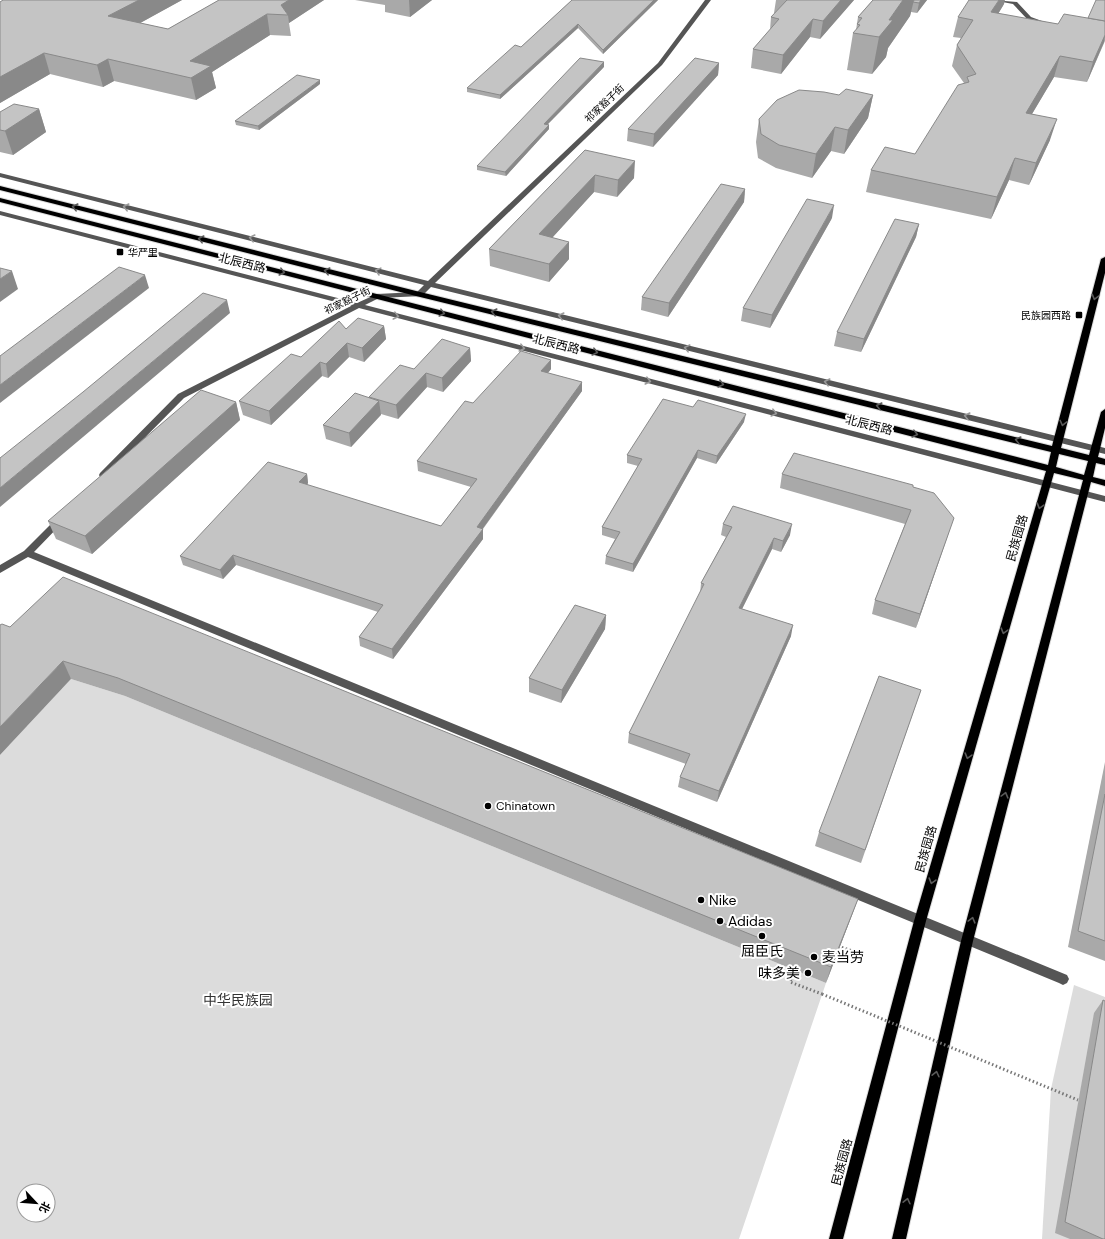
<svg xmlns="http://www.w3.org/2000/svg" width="1105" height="1239" font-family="'DM Sans','Noto Sans SC',sans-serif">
<rect width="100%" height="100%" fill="#fff"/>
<g fill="#dcdcdc" fill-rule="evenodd">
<path d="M71,679L125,696L826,983L739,1239H0V755ZM24,1191H48V1215H24Z"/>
<polygon points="1074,985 1105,997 1105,1239 1042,1239 1051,1089"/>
</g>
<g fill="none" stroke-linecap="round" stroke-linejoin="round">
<g stroke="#dbdbdb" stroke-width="2">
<path id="major" d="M0,186L420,292L1052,446L1101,259L1105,257V273L1061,448L1089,455L1101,412L1105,409V428L1098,457L1105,459V465L1096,463L1093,477L1105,480V486L1091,482L973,941L906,1239H892L961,941L1083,480L1054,473L926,921L843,1239H829L914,921L1046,471L0,202V198L1048,465L1051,452L416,296L0,190ZM1059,454L1088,461L1084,475L1056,467Z"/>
</g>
<g stroke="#777" stroke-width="3" stroke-dasharray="1.5 2.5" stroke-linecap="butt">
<polyline points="838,946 864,955"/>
<polyline points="795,968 790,982 822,994"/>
</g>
<g fill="#555" fill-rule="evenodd">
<polygon points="705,0 711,0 662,65 435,283 1105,448 1105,454 431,287 422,296 379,298 365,305 1105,496 1105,502 359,308 184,398 106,477 100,477 99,475 100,473 178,394 351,306 0,215 0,211 357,303 377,294 417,292 424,285 0,177 0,173 428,281 658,63"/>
<polygon points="992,0 1017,2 1031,17 1050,24 1047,26 1027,19 1013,4"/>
<polygon points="60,517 63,518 65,520 63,522 34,552 1067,975 1069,979 1067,983 1063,985 1059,983 28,557 0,573 0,565 24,551 57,518"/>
</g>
<use href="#major" fill="#000" fill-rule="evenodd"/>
<polyline stroke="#777" stroke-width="3" stroke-dasharray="1.5 2.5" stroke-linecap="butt" points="822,994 1078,1100"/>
</g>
<g fill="#a9a9a9">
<polygon points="3,0 182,0 140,23 168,29 219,0 324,0 289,23 291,36 270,35 212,72 216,88 196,100 114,81 103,87 50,74 0,103 0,2"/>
<polygon points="355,0 432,0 410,17 385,12 385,5"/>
<polygon points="572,0 658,0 603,54 578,28 500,99 467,92 467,88 521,47"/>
<polygon points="776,0 854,0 820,39 810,37 781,74 751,68 753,49 770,30 771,17 775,13 774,13"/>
<polygon points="873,0 927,0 917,13 911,12 910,16 888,48 886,57 872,74 847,70 853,33 856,30 858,17"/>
<polygon points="1105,0 1105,41 1087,82 1054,77 1032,114 1050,140 1029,185 1009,180 991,219 866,192 871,170 915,154 964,83 952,66 957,45 961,38 953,37 958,17 1004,4 998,14 1058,24 1088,18"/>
<polygon points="719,63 718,75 653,147 627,141 628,129"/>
<polygon points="604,67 548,124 549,125 549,129 506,176 477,170 477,166"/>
<polygon points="320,84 259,130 236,125 235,121"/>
<polygon points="839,95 873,95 868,118 844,154 831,151 812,178 776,168 758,158 756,142 759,119"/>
<polygon points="39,109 46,132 13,155 0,152 0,112"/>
<polygon points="585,150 634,178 617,197 594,192 552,238 569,259 549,282 490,266 489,249"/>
<polygon points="745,189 744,202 668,317 641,310 642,297"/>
<polygon points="832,218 770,328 741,321 743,308"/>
<polygon points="919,224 916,237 861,352 834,346 837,332"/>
<polygon points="384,326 386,339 364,362 349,357 328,378 322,376 271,425 243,415 239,401 346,329"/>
<polygon points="470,348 471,361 443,392 427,387 398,419 381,414 351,447 326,439 323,425 369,397 414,369"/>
<polygon points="551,360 551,369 548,373 582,382 582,391 483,529 483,539 393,659 360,646 359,637 378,612 236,565 223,579 183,565 180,556 307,474 308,483 307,485 441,526 471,487 418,471 417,461 473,403"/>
<polygon points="236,402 240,420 92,554 56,539 48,521"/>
<polygon points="744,422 716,464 697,458 633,572 605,564 606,556 615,539 602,535 602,527 638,466 627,463 627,455"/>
<polygon points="782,474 913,487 949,532 916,628 872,614 875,600 905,524 780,488"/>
<polygon points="723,524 790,535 781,552 772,549 742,609 791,636 717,802 678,787 680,777 686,764 628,743 629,733 700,594 701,583 726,537 721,535"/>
<polygon points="606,615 605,629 561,703 529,692 529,678"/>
<polygon points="10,627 858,899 852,915 826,983 125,696 71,679"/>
<polygon points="921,690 861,863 815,846 819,832"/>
<polygon points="1105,762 1105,961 1068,947"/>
<polygon points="1103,1000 1105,1239 1070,1239 1055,1233 1094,1013"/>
</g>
<g fill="#898989">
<polygon points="139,0 182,0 113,38 108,16"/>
<polygon points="289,0 324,0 289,23 288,15 281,5"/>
<polygon points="409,0 432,0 410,17"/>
<polygon points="654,0 658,0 603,54 603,50"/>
<polygon points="841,0 854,0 820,39 823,21"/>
<polygon points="903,0 914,0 910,16 888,48 886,57 872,74 879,37 889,20"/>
<polygon points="921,0 927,0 917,13 919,3"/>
<polygon points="999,0 1005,0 1004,4 987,32 991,12"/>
<polygon points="267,14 270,35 212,72 216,88 196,100 191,78 190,61"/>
<polygon points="813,19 810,37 781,74 783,55"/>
<polygon points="578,24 578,28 500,99 500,95"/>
<polygon points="1105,35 1104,42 1087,82 1093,62"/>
<polygon points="44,53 50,74 0,103 0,77"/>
<polygon points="1060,56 1054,77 1020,134 1026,113"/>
<polygon points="108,59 114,81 103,87 97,65"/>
<polygon points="604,62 604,67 544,128 544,124"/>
<polygon points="719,63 718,75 653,147 654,134"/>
<polygon points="320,80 320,84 259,130 258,126"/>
<polygon points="873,95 868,118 844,154 848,130"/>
<polygon points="39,109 46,132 13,155 5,131"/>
<polygon points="1057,119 1050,140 1029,185 1036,163"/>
<polygon points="549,125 549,129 506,176 505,172"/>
<polygon points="835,127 831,151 812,178 816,154"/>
<polygon points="1015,158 1009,180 991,219 997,197"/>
<polygon points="635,161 634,178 617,197 618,180"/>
<polygon points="595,175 594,192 539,252 539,234"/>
<polygon points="745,189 744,202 668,317 669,303"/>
<polygon points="834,205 832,218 770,328 772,315"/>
<polygon points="919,224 916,237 861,352 864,339"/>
<polygon points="569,242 569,259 549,282 549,264"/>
<polygon points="12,271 18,289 0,302 0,279"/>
<polygon points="145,275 149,288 0,403 0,385"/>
<polygon points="227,300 230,313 0,507 0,488"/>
<polygon points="384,326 386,339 364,362 362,348"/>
<polygon points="347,343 349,357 328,378 326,364"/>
<polygon points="470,348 471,361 443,392 442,378"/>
<polygon points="551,360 551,369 542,380 541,371"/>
<polygon points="320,362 322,376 271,425 269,411"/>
<polygon points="426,373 427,387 398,419 396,405"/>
<polygon points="582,382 582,391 478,535 483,529 483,539 393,659 392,649 477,527"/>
<polygon points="379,401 381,415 351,447 349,433"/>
<polygon points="236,402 240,420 92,554 85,536"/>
<polygon points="746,414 744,422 716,464 717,456"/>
<polygon points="698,450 697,458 633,572 633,564"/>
<polygon points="307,474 308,483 301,492 299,482"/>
<polygon points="954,518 949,532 916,628 920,614"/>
<polygon points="792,524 790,535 781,552 783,541"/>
<polygon points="774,538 772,549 737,619 739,608"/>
<polygon points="233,555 236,565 223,579 220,570"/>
<polygon points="606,615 605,629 561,703 562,690"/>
<polygon points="793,625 791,636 717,802 719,791"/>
<polygon points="63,661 71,679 0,755 0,727"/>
<polygon points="858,899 852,915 826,983 831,967"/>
</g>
<g fill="#c4c4c4" stroke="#898989">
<polygon points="3,0 139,0 108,16 168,29 219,0 289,0 281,5 288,15 267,14 190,61 211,66 191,78 108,59 97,65 44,53 0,77 0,2"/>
<polygon points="572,0 654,0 603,50 578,24 500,95 467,88 515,45 521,47"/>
<polygon points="787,0 841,0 823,21 813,19 783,55 753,49 779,19 771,17"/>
<polygon points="873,0 903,0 889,20 893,20 879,37 853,33 860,25 857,24 862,18 858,17"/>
<polygon points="914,0 921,0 919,3 913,2"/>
<polygon points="969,0 999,0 991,12 1058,24 1064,14 1105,21 1105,35 1093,62 1060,56 1026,113 1057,119 1036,163 1015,158 997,197 871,170 885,147 915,154 958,85 969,82 967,77 976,74 957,45 973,20 958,17"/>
<polygon points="1096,0 1105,0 1105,21 1088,18"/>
<polygon points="580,58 604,62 544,124 549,125 505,172 477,166"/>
<polygon points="695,58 719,63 654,134 628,129"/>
<polygon points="297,75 320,80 258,126 235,121"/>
<polygon points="846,89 873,95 848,130 835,127 816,154 779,145 761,134 759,119 777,100 799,90 824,92 839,95"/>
<polygon points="14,104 39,109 5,131 0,130 0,112"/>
<polygon points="585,150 635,161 618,180 595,175 539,234 569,242 549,264 489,249"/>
<polygon points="721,184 745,189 669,303 642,297"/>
<polygon points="807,199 834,205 772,315 743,308"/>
<polygon points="895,219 919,224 864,339 837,332"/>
<polygon points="119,267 145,275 0,385 0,356"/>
<polygon points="0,268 12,271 0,279"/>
<polygon points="203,293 227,300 0,488 0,458 83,392"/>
<polygon points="358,318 384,326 362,348 347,343 326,364 320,362 269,411 239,401 291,354 301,357 339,321 346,329"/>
<polygon points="442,339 470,348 442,378 426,373 396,405 369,397 400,365 414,369"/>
<polygon points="521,351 551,360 541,371 582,382 477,527 483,529 392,649 359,637 383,605 233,555 220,570 180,556 268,462 307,474 299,482 441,526 477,479 417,461 465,401 473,403"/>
<polygon points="201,390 236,402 85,536 48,521"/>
<polygon points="355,393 379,401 349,433 323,425"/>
<polygon points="663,399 693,407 698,400 746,414 717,456 698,450 633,564 606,556 620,532 602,527 642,459 627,455"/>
<polygon points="794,453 913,485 913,487 934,493 954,518 920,614 875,600 911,510 782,474"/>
<polygon points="733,506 792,524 783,541 774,538 739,608 793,625 719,791 680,777 690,754 629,733 704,584 701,583 732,527 723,524"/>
<polygon points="63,577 858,899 831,967 118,678 63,661 0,727 0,625 2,624 10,627"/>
<polygon points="575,605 606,615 562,690 529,678"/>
<polygon points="879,676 921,690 865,850 819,832"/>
<polygon points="1105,794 1105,941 1078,931"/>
<polygon points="1103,1000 1105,1001 1105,1239 1103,1239 1065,1222"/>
</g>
<defs><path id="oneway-chevron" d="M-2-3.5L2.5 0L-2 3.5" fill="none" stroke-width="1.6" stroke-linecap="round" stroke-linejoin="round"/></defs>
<g stroke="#595959">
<use href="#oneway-chevron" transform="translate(75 207) rotate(-166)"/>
<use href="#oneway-chevron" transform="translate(201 239) rotate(-166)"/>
<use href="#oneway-chevron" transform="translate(327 271) rotate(-166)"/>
<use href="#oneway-chevron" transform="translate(282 272) rotate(14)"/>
<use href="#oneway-chevron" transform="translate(1095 297) rotate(105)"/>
<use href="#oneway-chevron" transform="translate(494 312) rotate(-166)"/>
<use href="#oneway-chevron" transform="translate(442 313) rotate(14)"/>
<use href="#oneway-chevron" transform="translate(595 352) rotate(14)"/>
<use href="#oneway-chevron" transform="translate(721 384) rotate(14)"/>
<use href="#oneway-chevron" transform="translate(879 406) rotate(-166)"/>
<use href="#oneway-chevron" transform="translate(1063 423) rotate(104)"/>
<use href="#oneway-chevron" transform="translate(915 434) rotate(14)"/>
<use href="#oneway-chevron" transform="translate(1018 440) rotate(-166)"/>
<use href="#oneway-chevron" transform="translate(1040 506) rotate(106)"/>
<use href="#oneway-chevron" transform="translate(1004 631) rotate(106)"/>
<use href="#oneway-chevron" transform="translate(968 756) rotate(106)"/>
<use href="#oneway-chevron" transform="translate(1005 795) rotate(-75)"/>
<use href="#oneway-chevron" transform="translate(932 881) rotate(106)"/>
<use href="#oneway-chevron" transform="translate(972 920) rotate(-75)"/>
<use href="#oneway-chevron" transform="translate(936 1074) rotate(-77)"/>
<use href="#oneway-chevron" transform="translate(907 1201) rotate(-77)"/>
</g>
<g stroke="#999">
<use href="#oneway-chevron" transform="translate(126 207) rotate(-166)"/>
<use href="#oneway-chevron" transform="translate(252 238) rotate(-166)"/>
<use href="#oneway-chevron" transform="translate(378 271) rotate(-165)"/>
<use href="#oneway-chevron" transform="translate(396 316) rotate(14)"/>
<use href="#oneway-chevron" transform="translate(561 316) rotate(-166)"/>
<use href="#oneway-chevron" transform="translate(522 348) rotate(14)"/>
<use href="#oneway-chevron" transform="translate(687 348) rotate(-166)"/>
<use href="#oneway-chevron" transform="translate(648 381) rotate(14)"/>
<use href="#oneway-chevron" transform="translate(827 382) rotate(-166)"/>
<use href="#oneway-chevron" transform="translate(774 413) rotate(14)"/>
<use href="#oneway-chevron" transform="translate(967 416) rotate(-166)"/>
</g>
<g fill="#000" stroke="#fff" stroke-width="1.5">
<rect x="116" y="248" width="8" height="8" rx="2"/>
<rect x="1075" y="311" width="8" height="8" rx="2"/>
<circle cx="488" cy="806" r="4"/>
<circle cx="701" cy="900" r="4"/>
<circle cx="720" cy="921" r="4"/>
<circle cx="762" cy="936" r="4"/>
<circle cx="814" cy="957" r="4"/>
<circle cx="808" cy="973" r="4"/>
</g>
<g text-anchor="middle" stroke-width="4" stroke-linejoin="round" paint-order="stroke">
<g font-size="10" fill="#000" stroke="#fff">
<text transform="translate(604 103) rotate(-44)" y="4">祁家豁子街</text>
<text transform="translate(347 300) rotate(-26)" y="4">祁家豁子街</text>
</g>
<g font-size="10" fill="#000" stroke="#fff" text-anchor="start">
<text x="128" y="256">华严里</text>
<text x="1071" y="319" text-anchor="end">民族园西路</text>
</g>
<g font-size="12" fill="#000" stroke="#fff">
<text transform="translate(242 263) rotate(14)" y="4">北辰西路</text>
<text transform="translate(556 344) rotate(14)" y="4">北辰西路</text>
<text transform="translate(869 425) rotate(14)" y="4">北辰西路</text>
<text transform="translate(1017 538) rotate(-74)" y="4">民族园路</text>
<text transform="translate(926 849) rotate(-74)" y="4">民族园路</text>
<text transform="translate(842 1162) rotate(-75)" y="4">民族园路</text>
</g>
<g font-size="12" fill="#000" stroke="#fff" text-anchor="start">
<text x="496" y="810">Chinatown</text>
</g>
<g font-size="14" fill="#000" stroke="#fff" text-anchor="start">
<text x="709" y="905">Nike</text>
<text x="728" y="926">Adidas</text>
<text x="762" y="956" text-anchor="middle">屈臣氏</text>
<text x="822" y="962">麦当劳</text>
<text x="800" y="978" text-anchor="end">味多美</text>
</g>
<g font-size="14" fill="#333" stroke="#fff">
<text x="238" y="1005">中华民族园</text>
</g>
</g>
<g transform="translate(36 1203) rotate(116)"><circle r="19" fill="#ffffff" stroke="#999999"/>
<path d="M0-3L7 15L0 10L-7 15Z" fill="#000000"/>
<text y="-6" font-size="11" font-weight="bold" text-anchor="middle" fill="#000000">北</text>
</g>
</svg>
